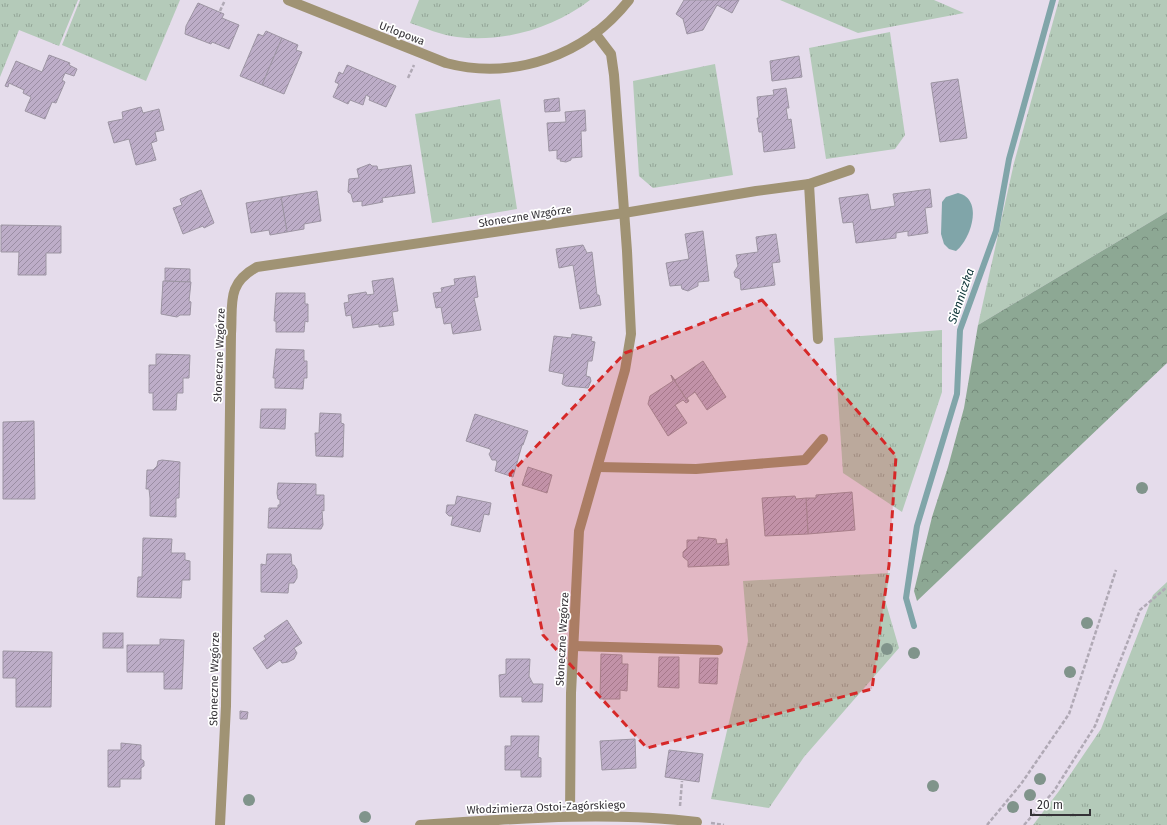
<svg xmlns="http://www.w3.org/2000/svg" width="1167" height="825" font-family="'Fira Sans',sans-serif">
<defs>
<pattern id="grass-tufts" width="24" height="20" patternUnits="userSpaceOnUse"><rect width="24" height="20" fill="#b4cab9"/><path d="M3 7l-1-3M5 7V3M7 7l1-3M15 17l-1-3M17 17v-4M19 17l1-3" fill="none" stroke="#93a597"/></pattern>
<pattern id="forest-crowns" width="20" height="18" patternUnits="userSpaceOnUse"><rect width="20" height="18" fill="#8da894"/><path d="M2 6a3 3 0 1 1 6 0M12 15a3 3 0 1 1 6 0" fill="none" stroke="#74897a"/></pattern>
<pattern id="building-hatch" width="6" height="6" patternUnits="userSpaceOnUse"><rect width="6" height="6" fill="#bdadc8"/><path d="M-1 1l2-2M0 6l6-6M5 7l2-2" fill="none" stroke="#9a8da3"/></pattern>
</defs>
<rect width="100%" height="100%" fill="#e5dceb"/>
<g fill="url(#grass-tufts)">
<polygon points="0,0 78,0 59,46 19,30 0,77"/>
<polygon points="80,0 180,0 146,81 62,45"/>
<path d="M419,0H590C554,28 503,43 457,37C441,35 425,28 410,23Z"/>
<polygon points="780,0 934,0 964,13 858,33"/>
<polygon points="1059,0 1167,0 1167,212 978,325 1014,163"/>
<polygon points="890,32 905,135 895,149 826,159 809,48"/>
<polygon points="715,64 733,175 653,188 639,176 633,81"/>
<polygon points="500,99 517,209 432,223 415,114"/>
<polygon points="942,330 942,392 902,512 843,473 834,338"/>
<polygon points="890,573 885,600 899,648 804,757 769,808 711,799 748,641 743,581"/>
<polygon points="1167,582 1167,825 1033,825 1059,791 1101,729 1153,595"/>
</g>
<polygon fill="url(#forest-crowns)" points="1167,212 1167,363 917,601 914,591 932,517 948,467 964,408 978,325"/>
<path fill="#80a5a9" d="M958,193C984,199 971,239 956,251L949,249L944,244L941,234L942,202L946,197Z"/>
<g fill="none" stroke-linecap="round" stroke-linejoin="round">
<polyline stroke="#80a5a9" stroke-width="6" points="914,626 906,598 913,551 917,526 957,394 960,330 996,231 1009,159 1053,0"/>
</g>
<g fill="url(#building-hatch)" stroke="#9d95a3">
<polygon points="684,0 739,0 732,13 717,5 703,30 687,34 683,19 676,14"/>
<polygon points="198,3 224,14 222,18 239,25 229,49 212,42 211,44 185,34 186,26"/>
<polygon points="266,31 282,38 262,85 240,76 258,34 263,36"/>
<polygon points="282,38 298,45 296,50 302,52 284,94 262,85"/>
<polygon points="49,55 70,63 69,65 77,69 74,76 65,73 62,80 65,82 56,103 52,102 45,119 25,111 31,97 23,93 24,90 9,83 8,87 5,86 16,61 42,72"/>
<polygon points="799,56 802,77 772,81 770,61"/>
<polygon points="347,65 396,86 386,107 369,100 370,97 366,95 363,105 350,100 348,104 333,97 339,84 335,82 339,72 343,74"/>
<polygon points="958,79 967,138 940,142 931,83"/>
<polygon points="786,88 789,108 786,108 788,120 791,119 795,148 764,152 762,132 759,132 757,118 759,118 757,97 774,95 773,90"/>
<polygon points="559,98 560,111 545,112 544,100"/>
<polygon points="141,107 143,113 159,109 164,130 155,132 157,141 151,143 156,160 136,165 129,139 114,143 108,122 123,119 122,112"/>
<polygon points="585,110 586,131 581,131 582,157 571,158 571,160 566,162 560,161 561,159 557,159 557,150 549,151 547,123 566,122 565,112"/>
<polygon points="370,164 372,166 377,166 378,170 411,165 415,193 382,198 383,202 362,206 362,201 353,202 351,194 348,192 349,179 359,178 357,169"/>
<polygon points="930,189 932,207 925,208 928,233 908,236 908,231 896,233 896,238 856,243 853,222 843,223 839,198 868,194 871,210 895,206 893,194"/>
<polygon points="201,190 214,223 204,228 203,226 183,234 173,208 182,205 180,199"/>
<polygon points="317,191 321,221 304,224 304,229 287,232 281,197"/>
<polygon points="281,197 287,232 270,235 269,230 251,233 246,203"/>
<polygon points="1,225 61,226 61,253 46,253 46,275 18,275 19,252 1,252"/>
<polygon points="703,231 709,281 698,282 698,286 688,291 682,289 681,285 670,286 666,263 689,259 685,234"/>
<polygon points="776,234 780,262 772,263 775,285 741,290 740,279 735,277 734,272 738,266 736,255 758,252 756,237"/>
<polygon points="583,245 587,253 592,252 597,295 599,295 601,305 580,309 573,265 559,268 556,249"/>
<polygon points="165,268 190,269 190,282 165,281"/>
<polygon points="475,276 478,297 474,298 481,330 453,334 451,323 444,324 441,307 436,308 433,293 442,292 441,288 455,285 454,279"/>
<polygon points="393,278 398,311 392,312 394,325 379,327 379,324 353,328 351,315 346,316 344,303 349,302 348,295 366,292 367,295 374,294 372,281"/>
<polygon points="163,281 191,282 189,301 191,302 190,315 180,315 177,317 161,314"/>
<polygon points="276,293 305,293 305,304 308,304 308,322 305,321 304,332 276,332 276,321 274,321"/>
<polygon points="572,334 592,337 591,341 595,342 592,361 588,361 586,376 590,377 591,381 588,388 566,386 562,384 564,374 549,371 554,336 571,338"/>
<polygon points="276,349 304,350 304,361 307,361 307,378 304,378 303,389 275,388 275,378 273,378"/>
<polygon points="156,354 190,355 189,378 183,378 183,393 177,393 176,410 153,410 153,393 149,393 149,365 156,365"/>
<polygon points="703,361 726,397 707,410 695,392 687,398 689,401 688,402 671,375 675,380"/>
<polygon points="671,375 688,402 686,403 683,400 675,405 687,423 668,436 648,404 650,396 673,381"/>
<polygon points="261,409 286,409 285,429 260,428"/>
<polygon points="320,413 341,414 341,423 344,424 343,457 316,456 315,433 319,433"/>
<polygon points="475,414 528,431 523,445 522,445 513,477 495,471 497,462 496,460 492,460 489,454 491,451 490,449 466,441"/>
<polygon points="34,421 35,499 3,499 3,422"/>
<polygon points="162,460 180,462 179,498 176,498 176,517 150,516 150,498 149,489 146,489 147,470 153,470 157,466 158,461"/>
<polygon points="528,467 552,475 547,493 522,485"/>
<polygon points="278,483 316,484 316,495 324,495 324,511 322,510 323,525 321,529 268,528 269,508 278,508 278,505 280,505 280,500 278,499 277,493"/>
<polygon points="852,492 855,530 808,534 806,498 816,498 816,495"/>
<polygon points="457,496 491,503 489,515 484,514 480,532 451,525 453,516 449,516 446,513 447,505 455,505"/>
<polygon points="795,496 796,499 806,498 808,534 765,536 762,498"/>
<polygon points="698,537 716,539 717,544 726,543 726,539 727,539 729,565 688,567 688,561 683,557 683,552 687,548 687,540 698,540"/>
<polygon points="143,538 172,539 171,553 185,553 185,560 190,561 190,580 182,580 181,598 137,597 138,577 142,577"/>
<polygon points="267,554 291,554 292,565 294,565 297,570 297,578 294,583 289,583 288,593 261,592 261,564 266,565"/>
<polygon points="287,620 302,643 294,648 297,653 294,659 288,662 282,663 280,660 267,669 253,648 266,639 264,636"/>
<rect x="103" y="633" width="20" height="15"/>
<polygon points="160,639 184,640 182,689 164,689 164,672 127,672 127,645 160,645"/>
<polygon points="3,651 52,652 51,707 16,707 16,678 3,678"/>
<polygon points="601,654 622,655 622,664 628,664 627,691 620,690 620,699 600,699"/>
<polygon points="659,657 679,657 679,688 658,687"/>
<polygon points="700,658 718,658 717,684 699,683"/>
<polygon points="506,659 530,659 529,676 533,684 543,684 542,702 522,702 522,697 500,697 499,675 506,674"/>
<polygon points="240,711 248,712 247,719 240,719"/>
<polygon points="511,736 539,736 538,757 541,758 541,777 521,777 521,770 505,770 505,746 511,746"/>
<polygon points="635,739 636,768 602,770 600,741"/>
<polygon points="121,743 141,745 141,759 144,761 144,766 141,768 141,779 120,779 120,787 108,787 108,750 121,750"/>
<polygon points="669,750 703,754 699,782 665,777"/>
</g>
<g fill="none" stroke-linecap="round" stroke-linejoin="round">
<g stroke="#b0a9b5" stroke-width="2.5" stroke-dasharray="4 2" stroke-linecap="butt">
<polyline points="220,11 225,0"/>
<polyline points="408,78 414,65"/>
<polyline points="680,806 682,781"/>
<polyline points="711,823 724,825"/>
<polyline points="987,825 1021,784 1069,714 1116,570"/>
<polyline points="1024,825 1054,791 1095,726 1140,610 1167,587"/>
</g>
<g stroke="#a09374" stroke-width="10">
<path d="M288,0L446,63C514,81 586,55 629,0"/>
<polyline points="809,184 850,170"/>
<polyline points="598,467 696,469 805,460 823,439"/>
<polyline points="574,646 718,650"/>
<polyline points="570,816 571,693 579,531 625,370 631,334 627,251 614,75 611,54 595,33"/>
<path d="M220,825L226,706L231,334C233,303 226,284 257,267L624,213L756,191L809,184L818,339"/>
<path d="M420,825C512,819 605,811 697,822"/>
</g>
</g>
<g fill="#80948b">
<circle cx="1142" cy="488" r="6"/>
<circle cx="1087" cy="623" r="6"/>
<circle cx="887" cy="649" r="6"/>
<circle cx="914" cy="653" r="6"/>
<circle cx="1070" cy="672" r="6"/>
<circle cx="1040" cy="779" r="6"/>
<circle cx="933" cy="786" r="6"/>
<circle cx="1030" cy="795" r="6"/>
<circle cx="249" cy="800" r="6"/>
<circle cx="1013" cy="807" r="6"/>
<circle cx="365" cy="817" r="6"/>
</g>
<path fill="#d62828" fill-opacity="0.2" stroke="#d62828" stroke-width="3" stroke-dasharray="8 5" stroke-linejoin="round" d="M762,300L896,456L889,565L872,689L647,748L543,635L510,474L625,353Z"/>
<g text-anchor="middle" stroke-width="3.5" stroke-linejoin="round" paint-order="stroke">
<g font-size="11" fill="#353237" stroke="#fff">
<text transform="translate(402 33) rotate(21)" y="4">Urlopowa</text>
<text transform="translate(525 216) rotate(-9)" y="4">Słoneczne Wzgórze</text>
<text transform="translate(219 355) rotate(-88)" y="4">Słoneczne Wzgórze</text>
<text transform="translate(562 639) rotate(-87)" y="4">Słoneczne Wzgórze</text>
<text transform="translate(214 679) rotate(-89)" y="4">Słoneczne Wzgórze</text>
<text transform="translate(546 807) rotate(-2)" y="4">Włodzimierza Ostoi-Zagórskiego</text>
</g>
<g font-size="12" font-style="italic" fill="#0d3337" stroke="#fff">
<text transform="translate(961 296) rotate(-71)" y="4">Sienniczka</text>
</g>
</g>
<path d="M1031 809v6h59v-6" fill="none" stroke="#353237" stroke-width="2"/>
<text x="1037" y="809" font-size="12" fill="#353237" stroke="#ffffff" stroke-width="3" paint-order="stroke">20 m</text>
</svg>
